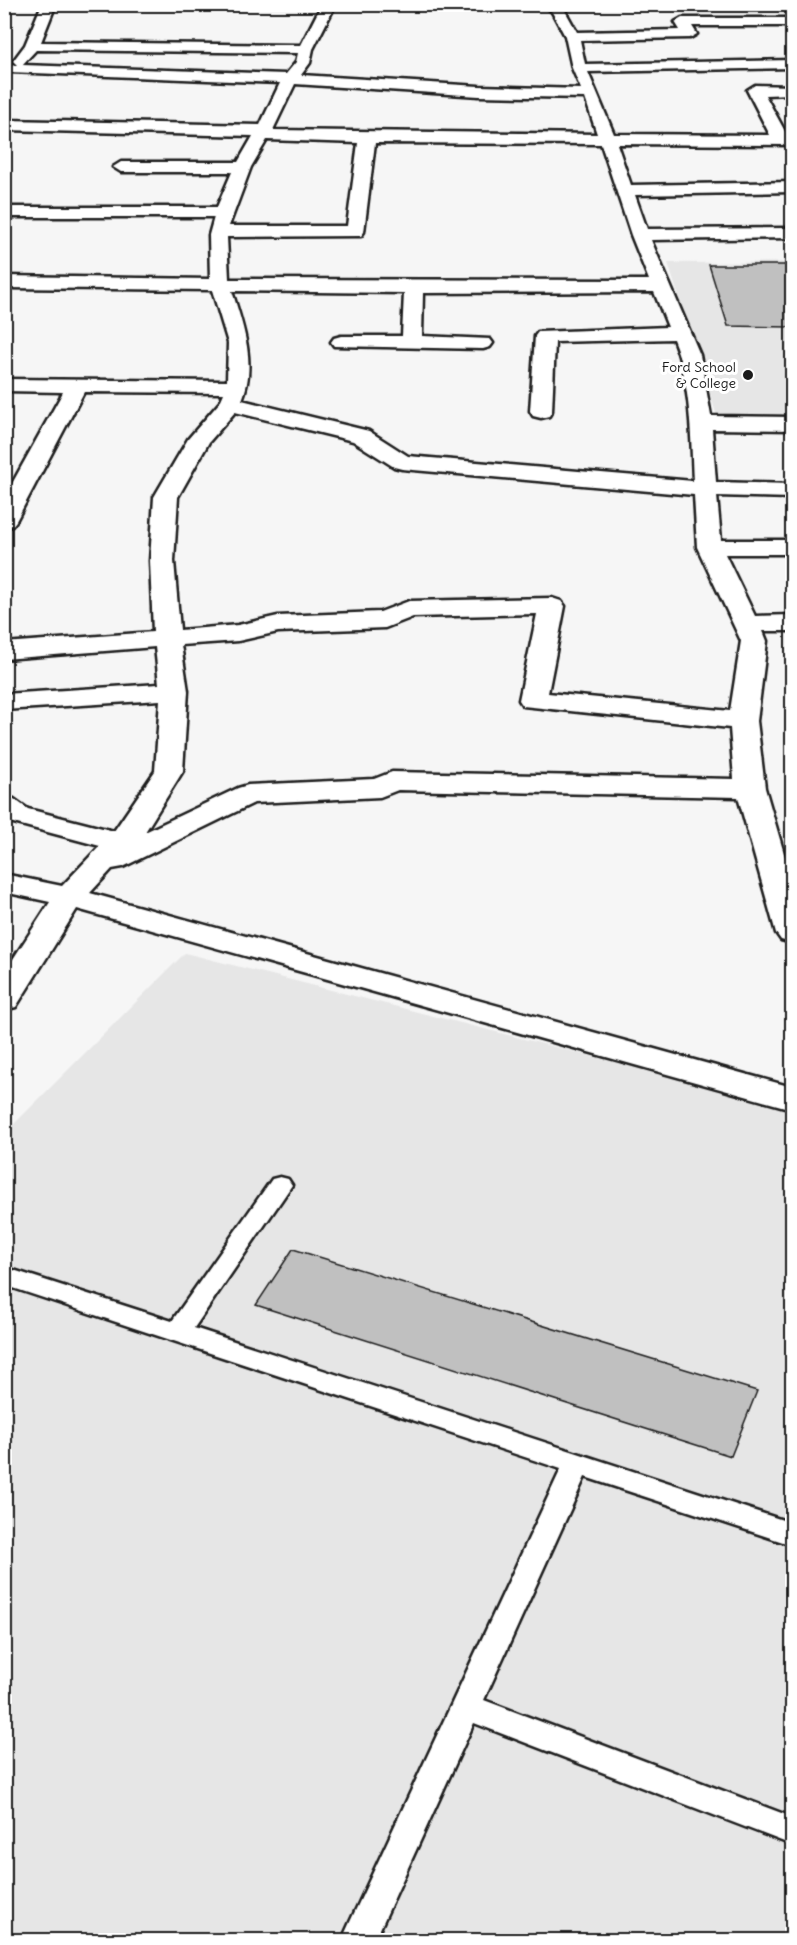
<svg xmlns="http://www.w3.org/2000/svg" width="797" height="1945" font-family="Delius,sans-serif">
<rect width="100%" height="100%" fill="#f6f6f6"/>
<filter id="ink" filterUnits="userSpaceOnUse"><feTurbulence type="fractalNoise" baseFrequency=".0167" numOctaves="2"/><feDisplacementMap in="SourceGraphic" scale="12" xChannelSelector="R" yChannelSelector="G"/><feConvolveMatrix kernelMatrix="1 2 1 2 8 2 1 2 1" color-interpolation-filters="sRGB"/></filter>
<g filter="url(#ink)">
<g fill="#e6e6e6">
<polygon points="792,262 792,417 717,416 668,263"/>
<polygon points="185,953 792,1107 792,1940 5,1940 4,1134"/>
</g>
<g fill="#c0c0c0" stroke="#1c1c1c" stroke-width="1.5">
<polygon points="709,265 792,265 792,327 728,326"/>
<polygon points="293,1249 757,1391 731,1456 256,1305"/>
</g>
<g fill="none" stroke-linecap="round" stroke-linejoin="round">
<g stroke="#1c1c1c" stroke-width="5">
<polygon id="service" points="280,1177 288,1179 292,1185 194,1328 792,1523 792,1545 585,1477 484,1700 792,1817 792,1845 474,1723 375,1940 349,1940 345,1933 350,1922 561,1469 4,1285 4,1267 172,1321 272,1179"/>
</g>
<g stroke="#1c1c1c" stroke-width="5">
<g id="minor">
<polygon points="4,4 17,4 4,9"/>
<path d="M42,4H56L41,42L301,45L322,4H336L313,49L310,63L301,75L479,86L581,89L572,68L565,36L552,12L543,4H559L563,7L577,32L680,30L675,22L682,18H792V26H692L697,34L690,38L580,40L585,64L792,60V68L588,72L614,134L770,135L747,90L755,85L792,86V94L765,95L787,135H792V145L617,144L631,185L792,182V192L635,195L647,229L792,228V238L651,240L700,355L711,416L792,417V430L712,429L716,482L792,484V498L717,496L721,540H792V554H725L755,616L792,615V631H763L767,641L757,721L765,788L792,881V943L781,940L776,933L738,797L398,790L380,797L254,803L123,867L112,869L90,893L792,1087V1109L77,909L16,1007L4,1010V973L50,902L4,892V874L62,886L100,846L6,821L4,820V796L14,799L28,809L114,831L155,771L160,700L4,710V694L159,684L155,647L4,659V643L153,632L150,561L154,497L188,439L220,402L224,393L84,392L16,521L12,526L4,528V498L63,392L4,391V379L227,381L228,343L212,290L4,288V276L210,279L209,235L214,217H11L5,216L4,209L11,207H217L232,172H121L113,167L121,162H238L253,136L4,130V120L260,125L280,83L9,72L7,69L9,66L17,65L13,61L25,45ZM36,50L298,53L296,62L286,74L22,65ZM295,84L479,96L585,98L597,134L273,130ZM267,140L358,143L347,226H229L251,167ZM375,143L601,144L631,235L649,280L229,279L227,237L361,236L364,232ZM232,291L404,293L402,336H341L334,338L331,342L334,346L483,349L490,347L493,343L490,339L422,336L423,293L654,292L668,327L538,332L535,336L530,411L533,416L541,418L549,416L552,411L555,342L673,339C691,383 691,435 693,481L408,456L369,431L242,400C257,364 243,326 232,291ZM235,412L353,441L394,467L402,469L694,495L697,547L741,641L730,711L548,693L565,606L561,601L552,598L409,601L380,612L278,616L238,625L180,630L174,561L178,497L209,442ZM537,614L519,700L523,706L730,728L734,779L392,772L374,779L248,785L238,788L145,832L183,771L188,691L181,645L238,641L278,632L385,628L413,617Z"/>
</g>
</g>
<use href="#service" fill="#fff" fill-rule="evenodd"/>
<use href="#minor" fill="#fff" fill-rule="evenodd"/>
</g>
</g>
<circle fill="#1c1c1c" stroke="#fff" stroke-width="2" cx="748" cy="375" r="6"/>
<g text-anchor="middle" stroke-width="6" stroke-linejoin="round" paint-order="stroke">
<g font-size="14" fill="#1c1c1c" stroke="#fff" text-anchor="end">
<text x="736" y="372">Ford School<tspan x="736" dy="16">&amp; College</tspan></text>
</g>
</g>
<rect width="797" height="1945" fill="none" stroke="#fff" stroke-width="24"/>
<rect x="12" y="12" width="773" height="1921" fill="none" stroke="#1c1c1c" stroke-width="2" filter="url(#ink)"/>
</svg>
